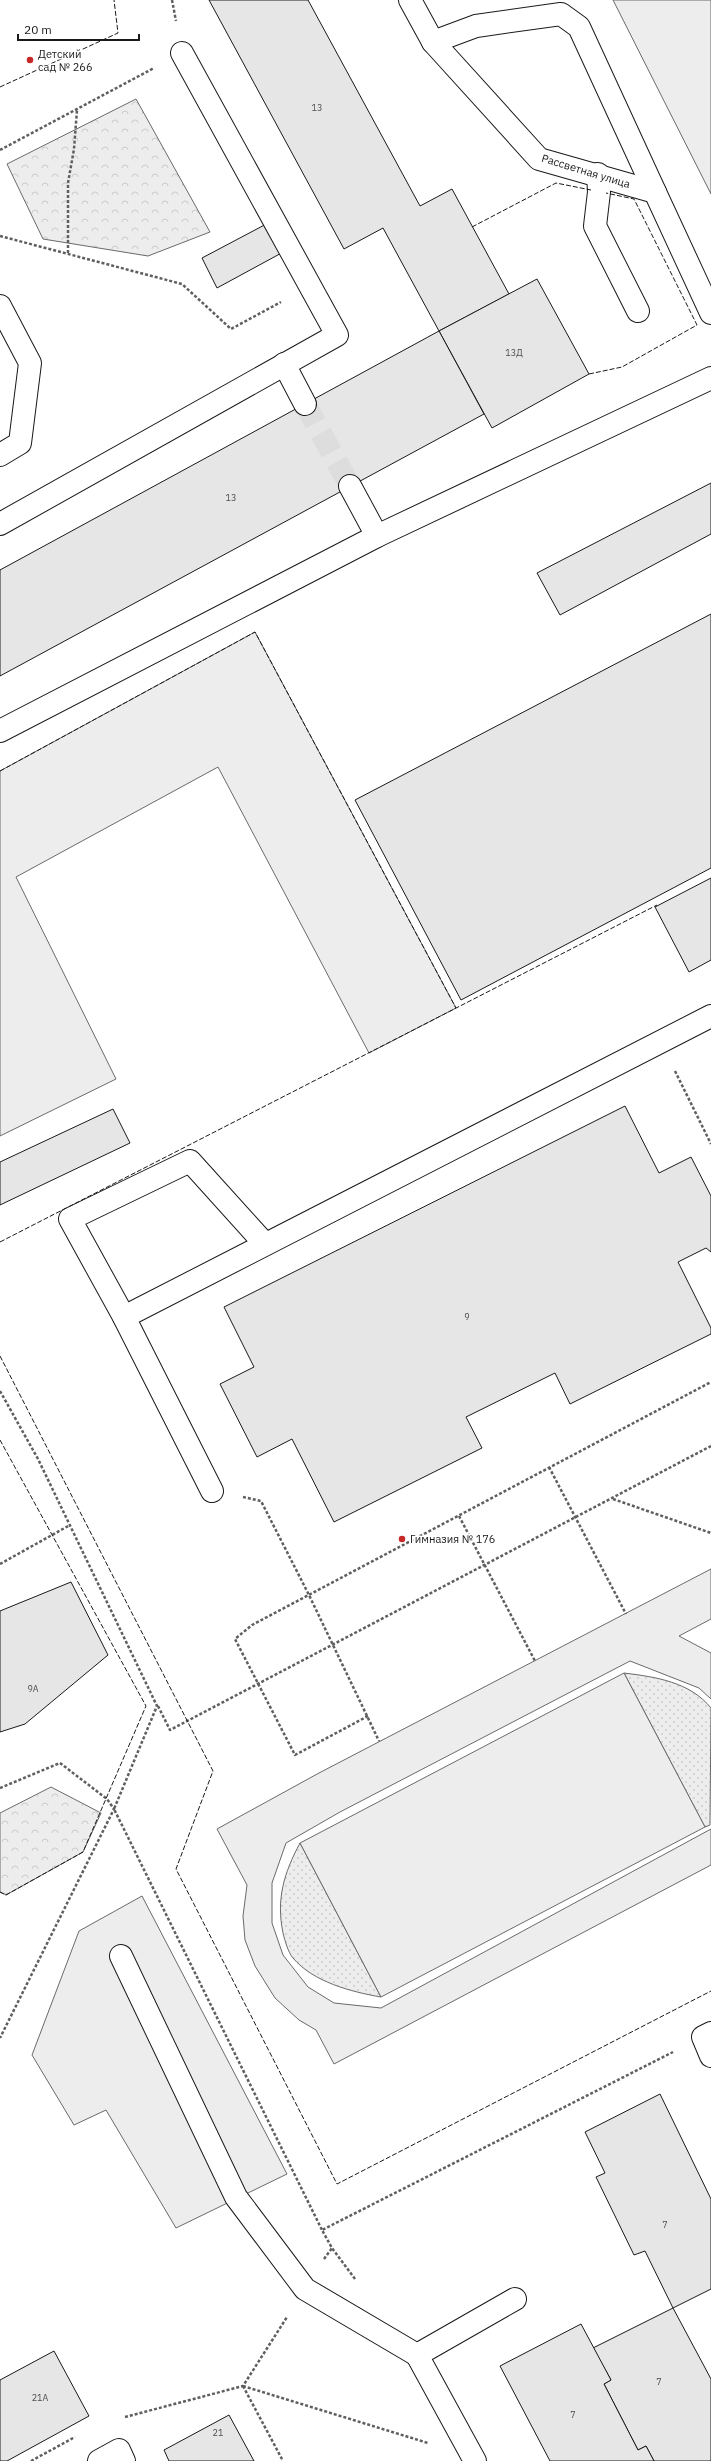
<svg xmlns="http://www.w3.org/2000/svg" width="711" height="2461" font-family="'IBM Plex Sans',sans-serif">
<defs>
<pattern id="grass-dots" width="8" height="8" patternUnits="userSpaceOnUse"><rect width="8" height="8" fill="#ededed"/><path d="M2 2h.1M6 6h.1" fill="none" stroke="#cbcbcb" stroke-width="1.8" stroke-linecap="round"/></pattern>
<pattern id="park-crowns" width="20" height="18" patternUnits="userSpaceOnUse"><rect width="20" height="18" fill="#ededed"/><path d="M2 6a3 3 0 1 1 6 0M12 15a3 3 0 1 1 6 0" fill="none" stroke="#cbcbcb"/></pattern>
</defs>
<rect width="100%" height="100%" fill="#fff"/>
<g fill="url(#grass-dots)" stroke="#6a6a6a">
<path d="M624,1673C656,1677 690,1682 711,1708L710,1825L705,1827Z"/>
<path d="M300,1843L381,1997C352,1992 313,1982 293,1958C288,1952 285,1941 283,1933C276,1899 284,1873 300,1843Z"/>
</g>
<g fill="url(#park-crowns)" stroke="#6a6a6a">
<polygon points="136,99 210,232 148,256 43,239 7,164"/>
<polygon points="51,1787 101,1813 83,1852 6,1895 0,1892 0,1813"/>
</g>
<g fill="#ededed" stroke="#6a6a6a">
<polygon points="613,0 711,0 711,194"/>
<polygon points="255,632 456,1008 369,1053 218,767 16,877 116,1079 0,1136 0,771"/>
<polygon points="711,1569 711,1619 679,1636 711,1653 711,1699 699,1688 630,1661 340,1812 286,1843 272,1883 272,1923 283,1955 308,1987 334,2003 381,2008 711,1829 711,1865 334,2064 316,2030 299,2020 275,1998 255,1966 245,1940 243,1916 247,1885 217,1829 319,1773"/>
<polygon points="624,1673 705,1827 381,1997 300,1843"/>
<polygon points="142,1896 287,2174 176,2228 106,2110 74,2125 32,2055 79,1931"/>
</g>
<g fill="#e6e6e6" stroke="#1a1a1a">
<polygon points="209,0 308,0 420,206 452,189 509,294 439,331 383,228 344,249"/>
<polygon points="272,221 287,250 217,288 202,258"/>
<polygon points="537,279 589,374 492,428 439,331"/>
<polygon points="439,331 484,414 0,676 0,570"/>
<polygon points="711,483 711,534 560,615 537,573"/>
<polygon points="711,614 711,868 461,1000 355,800"/>
<polygon points="711,878 711,960 689,972 655,907"/>
<polygon points="625,1106 659,1173 691,1157 711,1196 711,1252 706,1248 678,1262 711,1328 711,1334 570,1404 555,1373 466,1417 482,1448 334,1522 292,1439 257,1457 220,1384 254,1367 224,1307"/>
<polygon points="113,1109 130,1143 0,1205 0,1162"/>
<polygon points="71,1582 108,1655 25,1724 0,1732 0,1611"/>
<polygon points="660,2094 711,2199 711,2289 673,2308 645,2251 634,2255 596,2177 605,2173 585,2132"/>
<polygon points="673,2308 711,2379 711,2461 654,2461 646,2446 638,2450 604,2384 611,2380 593,2348"/>
<polygon points="581,2324 611,2380 604,2384 638,2450 646,2446 654,2461 550,2461 500,2366"/>
<polygon points="54,2351 89,2416 7,2461 0,2461 0,2380"/>
<polygon points="229,2415 254,2461 169,2461 164,2450"/>
</g>
<g fill="none" stroke-linecap="round" stroke-linejoin="round">
<polyline stroke="#ddd" stroke-width="22" stroke-dasharray="22 11" stroke-linecap="butt" points="305,404 350,486"/>
<g stroke="#1a1a1a" stroke-width="24">
<g id="minor">
<polyline points="410,0 433,42 539,159 655,192 711,313"/>
<polyline points="433,42 476,26 561,14 579,27 655,192"/>
<polyline points="598,174 599,192 595,226 638,311"/>
<polyline points="0,306 30,363 20,443 0,455"/>
<polyline points="284,364 305,404"/>
<polyline points="350,486 377,536"/>
<polyline points="0,524 337,335 182,53"/>
<polyline points="0,731 377,536 711,378"/>
<polyline points="124,1317 70,1219 190,1161 265,1244"/>
<polyline points="212,1491 124,1317 711,1016"/>
<polyline points="121,1956 236,2197 305,2289 417,2355"/>
<polyline points="711,2033 703,2037 711,2056"/>
<polyline points="99,2461 119,2450 124,2461"/>
<polyline points="475,2461 417,2355 515,2299"/>
</g>
</g>
<g stroke="#5f5f5f" stroke-width="2.5" stroke-dasharray="3 2" stroke-linecap="butt">
<polyline points="172,0 176,21"/>
<polyline points="0,150 154,68"/>
<polyline points="0,236 182,284 231,329 281,302"/>
<polyline points="68,253 68,183 74,149 77,110"/>
<polyline points="675,1071 711,1144"/>
<polyline points="0,1391 38,1459 157,1706 114,1809 322,2230"/>
<polyline points="549,1467 626,1614"/>
<polyline points="243,1497 261,1501 309,1595 379,1741"/>
<polyline points="613,1499 711,1533"/>
<polyline points="459,1516 535,1661"/>
<polyline points="0,1564 70,1525"/>
<polyline points="158,1706 170,1730 711,1446"/>
<polyline points="368,1716 295,1755 235,1639 252,1625 711,1382"/>
<polyline points="0,1788 60,1763 107,1799 114,1809 0,2038"/>
<polyline points="324,2259 332,2248"/>
<polyline points="355,2279 332,2248 322,2230 673,2052"/>
<polyline points="243,2386 428,2443"/>
<polyline points="243,2386 283,2461"/>
<polyline points="125,2417 243,2386 287,2317"/>
<polyline points="31,2461 75,2437"/>
</g>
<use href="#minor" stroke="#fff" stroke-width="22"/>
<g stroke="#1a1a1a" stroke-width="1" stroke-dasharray="5 2" stroke-linecap="butt">
<polyline points="0,87 118,33 114,0"/>
<polyline points="472,227 556,183 591,190"/>
<polyline points="589,374 622,367 697,325 634,199 606,193"/>
<polyline points="0,771 255,632 456,1008"/>
<polyline points="0,1242 657,905"/>
<polyline points="0,1356 213,1771 176,1869 337,2184 711,1991"/>
<polyline points="0,1440 146,1706 83,1852 6,1895 0,1892"/>
</g>
</g>
<g fill="#c62828" stroke="#fff" stroke-width="1.5">
<circle cx="30" cy="60" r="4"/>
<circle cx="402" cy="1539" r="4"/>
</g>
<g text-anchor="middle" stroke-width="3" stroke-linejoin="round" paint-order="stroke">
<g font-size="9" fill="#4d4d4d">
<text x="317" y="111">13</text>
<text x="514" y="356">13Д</text>
<text x="231" y="501">13</text>
<text x="467" y="1320">9</text>
<text x="33" y="1692">9А</text>
<text x="665" y="2228">7</text>
<text x="659" y="2385">7</text>
<text x="40" y="2401">21А</text>
<text x="573" y="2418">7</text>
<text x="218" y="2436">21</text>
</g>
<g font-size="11" fill="#1a1a1a" stroke="#fff" text-anchor="start">
<text x="38" y="58">Детский<tspan x="38" dy="13">сад № 266</tspan></text>
<text x="410" y="1543">Гимназия № 176</text>
</g>
<g font-size="11" fill="#1a1a1a" stroke="#fff">
<text transform="translate(586 171) rotate(17)" y="4">Рассветная улица</text>
</g>
</g>
<path d="M18 34v6h121v-6" fill="none" stroke="#1a1a1a" stroke-width="2"/>
<text x="24" y="34" font-size="12" fill="#1a1a1a" stroke="#ffffff" stroke-width="3" paint-order="stroke">20 m</text>
</svg>
